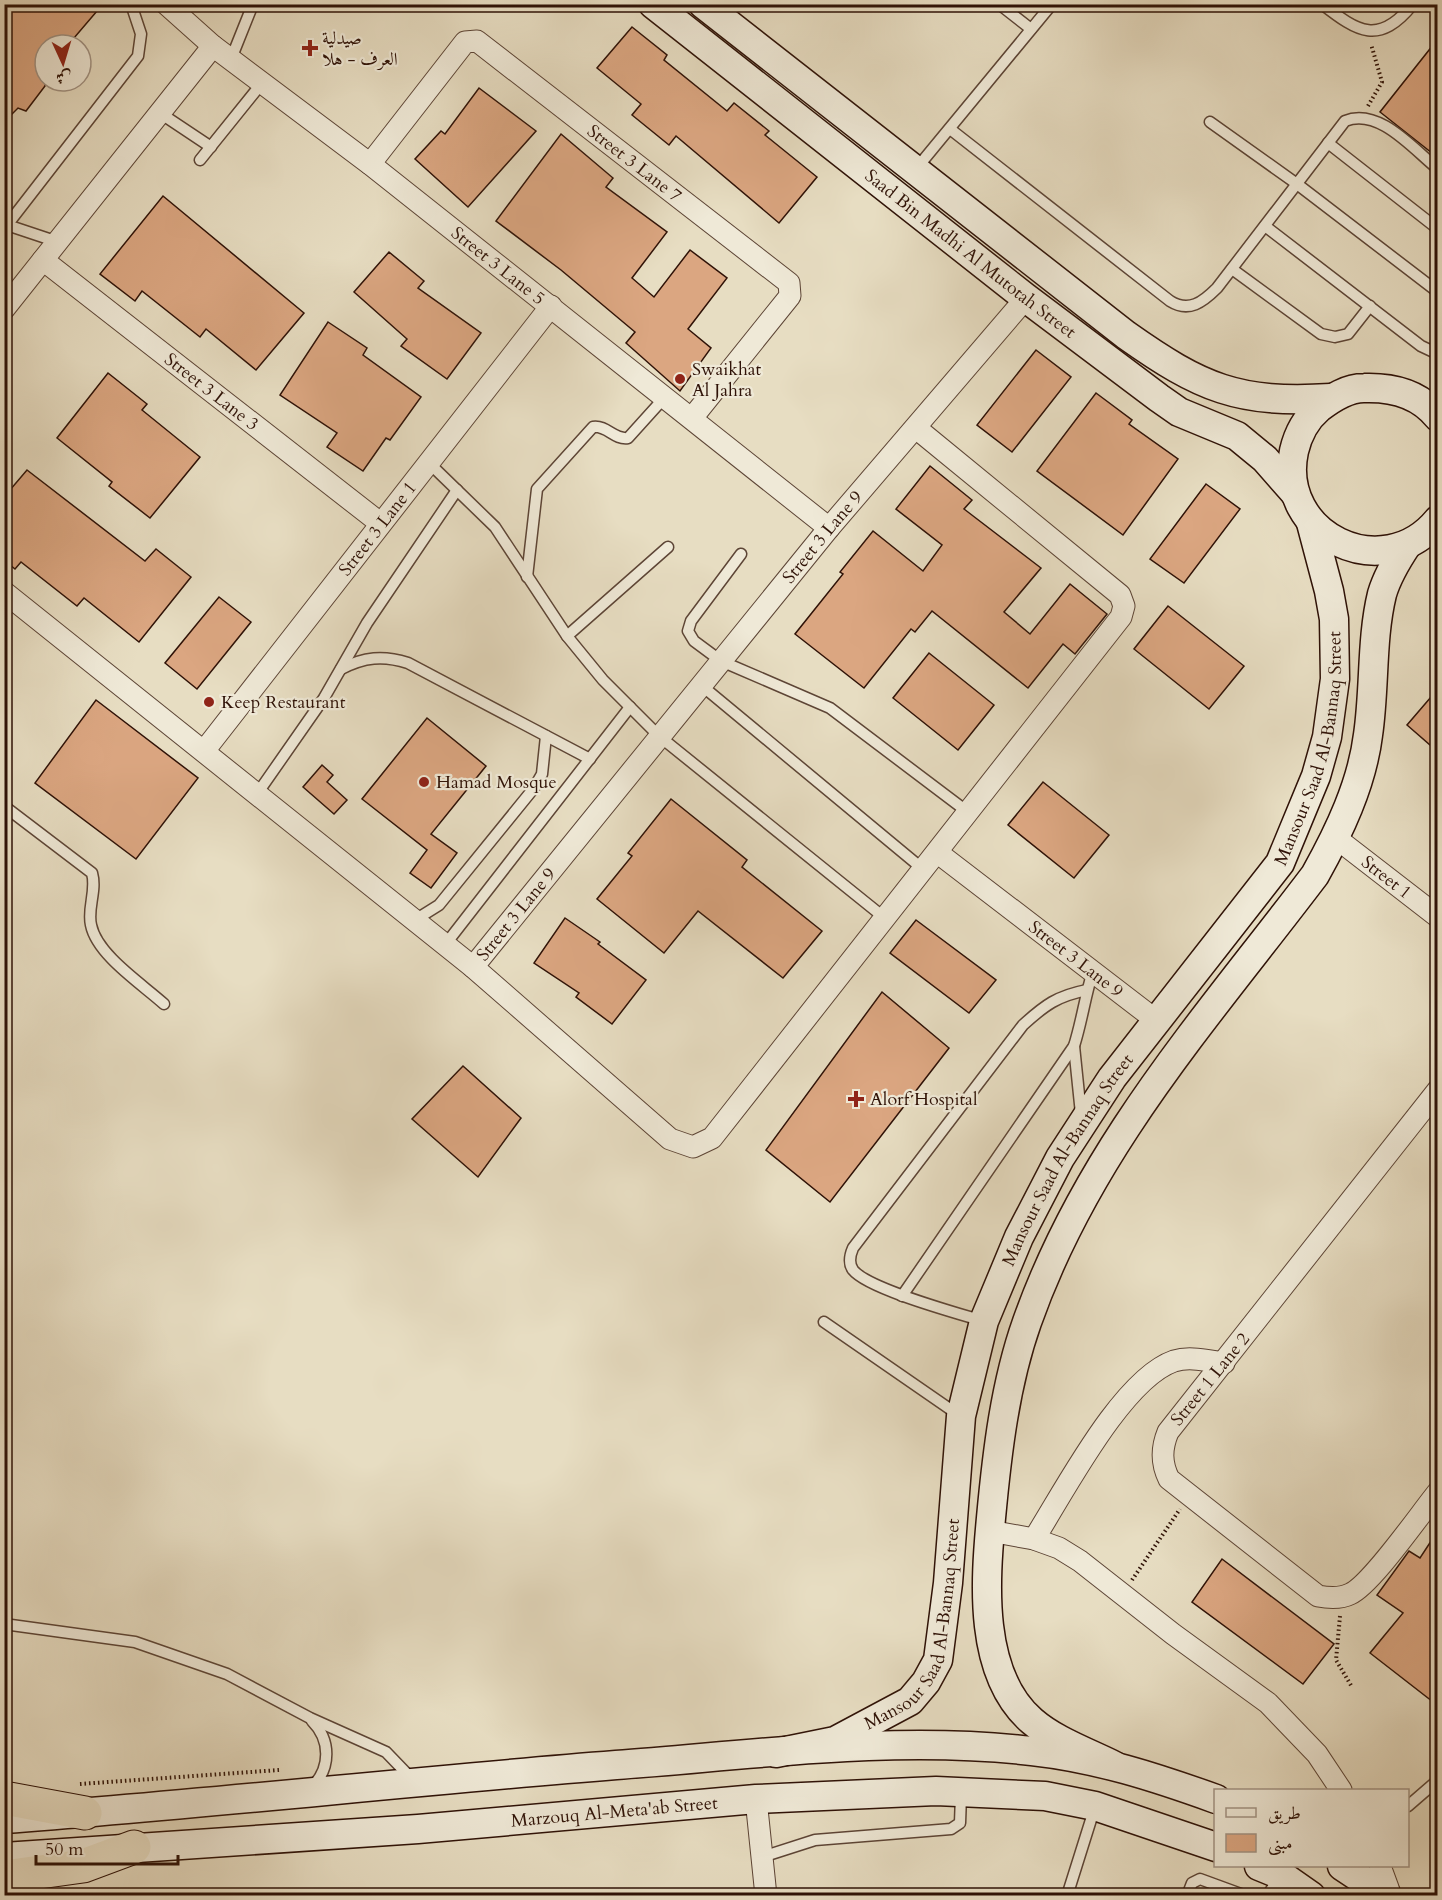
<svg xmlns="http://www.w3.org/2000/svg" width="1442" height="1900" font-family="Cardo,Amiri,serif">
<rect width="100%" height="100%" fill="#e7ddc2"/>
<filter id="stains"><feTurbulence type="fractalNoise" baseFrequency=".00333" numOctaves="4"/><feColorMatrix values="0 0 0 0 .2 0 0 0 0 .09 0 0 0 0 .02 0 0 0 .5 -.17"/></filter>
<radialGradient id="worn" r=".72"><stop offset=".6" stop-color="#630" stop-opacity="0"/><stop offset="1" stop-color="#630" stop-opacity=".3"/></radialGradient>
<g fill="#dba681" stroke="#2f1207" stroke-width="1.5">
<polygon points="4,4 103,4 68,45 45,45 45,86 26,111 18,108 4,122"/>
<polygon points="632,27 667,55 664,60 727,111 734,103 769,131 765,135 817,177 779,223 676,136 669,145 632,115 641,104 597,68"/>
<polygon points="1437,40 1437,157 1380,112"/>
<polygon points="479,88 536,131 468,207 415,159 441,131 445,134"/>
<polygon points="561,134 613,178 606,187 667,232 632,278 654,297 690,250 727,278 688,329 711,348 680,391 626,343 635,332 561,270 496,221"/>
<polygon points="163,196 304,313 256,370 206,329 200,337 142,291 135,301 100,274"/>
<polygon points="389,252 424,281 418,288 481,333 447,379 401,346 407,339 354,292"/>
<polygon points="328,322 367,348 363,355 421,397 390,440 386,438 363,471 327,447 337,433 280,395"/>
<polygon points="1036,350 1071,377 1012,452 977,425"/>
<polygon points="108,373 147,404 142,410 200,457 150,518 109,486 112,482 57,438"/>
<polygon points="1096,393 1132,420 1129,424 1178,459 1123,535 1037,471"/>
<polygon points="930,466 972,500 964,509 1041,568 1004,612 1030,634 1070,584 1107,614 1075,654 1063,644 1028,688 932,611 915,632 911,629 864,688 795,634 843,574 840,572 873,531 923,571 942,545 896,509"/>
<polygon points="27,470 145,561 156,549 191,577 139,642 84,598 77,606 21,562 15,569 4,560 4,497"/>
<polygon points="1206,484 1240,509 1184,583 1150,559"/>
<polygon points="219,597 251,622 197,689 165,663"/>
<polygon points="1168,606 1244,666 1209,709 1134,649"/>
<polygon points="929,653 994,705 958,750 893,698"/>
<polygon points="1437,690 1437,751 1407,725"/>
<polygon points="96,700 198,778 136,859 35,783"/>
<polygon points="427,718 486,766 431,834 457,853 431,888 410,873 427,850 362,799"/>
<polygon points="322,765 333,775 327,782 347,800 334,814 303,787"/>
<polygon points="1043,782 1109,835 1074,878 1008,825"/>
<polygon points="671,799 747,860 742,867 822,931 783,978 698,911 664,953 597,899 632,856 628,853"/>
<polygon points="565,918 600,942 598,944 646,980 612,1024 576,997 579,993 534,963"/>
<polygon points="916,920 996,980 969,1013 890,953"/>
<polygon points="882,992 949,1048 830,1202 766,1150"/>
<polygon points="463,1066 521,1118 478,1177 412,1119"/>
<polygon points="1437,1532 1437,1705 1370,1653 1403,1613 1377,1595 1409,1551 1420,1558"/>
<polygon points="1222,1559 1334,1644 1303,1684 1192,1602"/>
</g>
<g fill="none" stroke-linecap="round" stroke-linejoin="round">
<g stroke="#5d4536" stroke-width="13">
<g id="lane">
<polyline points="999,4 1031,29"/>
<path d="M1322,4C1358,32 1379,46 1413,4"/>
<polyline points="231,59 253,4"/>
<polyline points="160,113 211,147"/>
<polyline points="1210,122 1297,184 1438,292"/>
<path d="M950,129L1170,301C1189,313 1203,302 1217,288L1345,121C1379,107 1413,149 1438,169"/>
<polyline points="1328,143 1438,229"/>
<polyline points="200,160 262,83"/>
<polyline points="916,169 1052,4"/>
<polyline points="4,224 58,242"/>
<polyline points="1265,226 1421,346 1438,354"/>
<polyline points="4,229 138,56 141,34 131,4"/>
<polyline points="1232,269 1321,334 1335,337 1348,334 1370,306"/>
<polyline points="428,462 495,527 567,636 603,680 659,736 886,919"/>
<polyline points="741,554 691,621 688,631 694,641 721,661 830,708 969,813"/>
<path d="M527,577L537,489L593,427C607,425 614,440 628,438L665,397"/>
<polyline points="567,636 668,547"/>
<path d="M341,669C364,657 383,655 408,663L590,759"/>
<polyline points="701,685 924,870"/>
<polyline points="257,794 324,698 367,623 457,490"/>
<path d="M4,806L92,873C97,891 87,908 91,925C97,955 142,984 164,1004"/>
<polyline points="415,920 439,905 534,788 542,774 546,736"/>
<polyline points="445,945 630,707"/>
<polyline points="1074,1046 1081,1114"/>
<path d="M902,1296L1074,1046C1082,1021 1085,996 1093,971"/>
<path d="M983,1321C957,1313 868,1289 853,1270C848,1263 850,1255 853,1248L1023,1025C1045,1005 1057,996 1087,990"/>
<polyline points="824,1322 960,1416"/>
<polyline points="4,1624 135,1642 227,1674 310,1718 386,1752 412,1779"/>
<path d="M312,1787C331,1768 331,1740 312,1721"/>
<polyline points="1408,1806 1438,1780"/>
<polyline points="762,1857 815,1840 951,1829 960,1823 961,1795"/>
<polyline points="1067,1896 1095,1807"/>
<polyline points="1187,1896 1192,1883 1200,1879 1241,1894"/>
<polyline points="1267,1896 1281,1875"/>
</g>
</g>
<g stroke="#5d4536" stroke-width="23">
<g id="street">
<path id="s1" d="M166,4L213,46L370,164L829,528"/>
<path id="s2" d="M370,164L465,42L477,41L789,283L790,296L692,418"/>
<path id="s3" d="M43,260L380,523"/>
<polyline points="4,309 213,46"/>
<polyline points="4,592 473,967 670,1139 693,1147 712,1138 1121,617 1124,606 1120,595 916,428"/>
<path id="s4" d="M204,751L551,306"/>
<path id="s5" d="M1336,838L1438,917"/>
<path id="s6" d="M938,853L1157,1021"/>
<path id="s7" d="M473,967L829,528L1026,298"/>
<path d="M1438,1090L1168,1432C1161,1449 1161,1463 1169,1479L1318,1596C1329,1598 1340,1599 1350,1594C1371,1585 1420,1514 1438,1492"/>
<polyline points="990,1531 1034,1539 1059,1548 1080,1561 1173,1634 1268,1703 1317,1754 1341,1790"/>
<path d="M1034,1539C1064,1492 1122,1379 1174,1361C1190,1356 1208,1361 1224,1363"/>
<polyline points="756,1799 766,1896"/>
<polyline points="1380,1866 1391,1896"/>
</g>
</g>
<g stroke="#2f1207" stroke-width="31">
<g id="secondary">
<path id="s8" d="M653,4L1026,298L1159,398L1179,412L1237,436L1265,459L1294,492"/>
<path d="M703,4L1126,335C1201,388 1238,404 1331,398"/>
<path d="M1438,417C1419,393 1392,387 1364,388C1347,388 1332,398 1319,408C1306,419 1298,434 1294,451C1276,535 1383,587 1438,520"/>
<path id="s9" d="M776,1753L835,1741L910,1701L926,1682L938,1660L948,1583L961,1416L984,1321L1019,1237L1060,1158L1112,1078L1280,863L1316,776L1327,737L1335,679L1334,619L1329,591L1311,523"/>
<path d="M1115,1766C1087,1752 1055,1741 1032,1721C978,1674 985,1582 991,1518C997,1453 1005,1384 1027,1322C1088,1149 1206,1019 1315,875C1339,832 1362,784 1368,735C1375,688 1371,639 1382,594C1387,577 1397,560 1407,545"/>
<path d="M4,1819C208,1804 412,1781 616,1765C753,1755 894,1735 1032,1751C1096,1758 1155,1777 1216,1799"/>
<path id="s10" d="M4,1857L418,1829L756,1799L936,1791L1045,1796L1095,1806L1216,1847"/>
<polyline points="1259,1866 1281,1875 1311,1896"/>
<polyline points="1342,1866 1387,1896"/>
</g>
</g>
<g stroke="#2f1207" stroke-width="35">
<g id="highway">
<polyline points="4,1798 85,1813"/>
<polyline points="4,1877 83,1866 134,1847"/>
</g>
</g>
<g stroke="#2f1207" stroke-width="4" stroke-dasharray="1.5 3" stroke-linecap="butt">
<polyline points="1368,106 1382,82 1371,44"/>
<polyline points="1132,1580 1180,1509"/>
<polyline points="1340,1616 1336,1660 1352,1687"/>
<polyline points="80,1784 279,1770"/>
</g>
<use href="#lane" stroke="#efe9d7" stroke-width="10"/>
<use href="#street" stroke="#efe9d7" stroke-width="21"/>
<use href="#secondary" stroke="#efe9d7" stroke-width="28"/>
<use href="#highway" stroke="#e7ddc2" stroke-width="33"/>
</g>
<g fill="#8f2418" stroke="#efe9d7" stroke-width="2">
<path d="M307 39h6v6h6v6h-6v6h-6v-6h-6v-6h6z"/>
<circle cx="680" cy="379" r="6"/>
<circle cx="209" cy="702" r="6"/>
<circle cx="424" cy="782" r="6"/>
<path d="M853 1090h6v6h6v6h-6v6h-6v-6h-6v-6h6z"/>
</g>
<g text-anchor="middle" stroke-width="4.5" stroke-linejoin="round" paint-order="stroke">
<g font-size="18" fill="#2f1207" stroke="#efe9d7" text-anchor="start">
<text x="322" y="44">صيدلية<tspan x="322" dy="21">العرف - هلا</tspan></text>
<text x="692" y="375">Swaikhat<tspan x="692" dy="21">Al Jahra</tspan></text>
<text x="221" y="708">Keep Restaurant</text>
<text x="436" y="788">Hamad Mosque</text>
<text x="870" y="1105">Alorf Hospital</text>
</g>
<g font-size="18" fill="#2f1207" stroke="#efe9d7">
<text dy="6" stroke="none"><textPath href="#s2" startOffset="366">Street 3 Lane 7</textPath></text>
<text dy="6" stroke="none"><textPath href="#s8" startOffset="404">Saad Bin Madhi Al Mutotah Street</textPath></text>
<text dy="6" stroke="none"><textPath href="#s1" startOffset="423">Street 3 Lane 5</textPath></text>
<text dy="6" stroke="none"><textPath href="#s3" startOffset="214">Street 3 Lane 3</textPath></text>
<text dy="6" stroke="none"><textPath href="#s4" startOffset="282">Street 3 Lane 1</textPath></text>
<text dy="6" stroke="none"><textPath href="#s7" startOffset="554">Street 3 Lane 9</textPath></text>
<text dy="6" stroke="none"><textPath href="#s9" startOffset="1206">Mansour Saad Al-Bannaq Street</textPath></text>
<text dy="6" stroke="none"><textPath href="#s5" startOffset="64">Street 1</textPath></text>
<text dy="6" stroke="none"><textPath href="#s7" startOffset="68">Street 3 Lane 9</textPath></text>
<text dy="6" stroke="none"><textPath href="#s6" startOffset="174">Street 3 Lane 9</textPath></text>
<text dy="6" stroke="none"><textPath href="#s9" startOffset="720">Mansour Saad Al-Bannaq Street</textPath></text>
<text transform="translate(1210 1379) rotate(-51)" y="6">Street 1 Lane 2</text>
<text dy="6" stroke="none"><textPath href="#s9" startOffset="216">Mansour Saad Al-Bannaq Street</textPath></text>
<text dy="6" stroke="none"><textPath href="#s10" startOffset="612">Marzouq Al-Meta'ab Street</textPath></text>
</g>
</g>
<rect width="1442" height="1900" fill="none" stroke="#e7ddc2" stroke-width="24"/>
<rect x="6" y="6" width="1430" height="1888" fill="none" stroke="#2f1207" stroke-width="3"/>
<rect x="12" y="12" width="1418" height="1876" fill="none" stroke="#2f1207" stroke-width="1.5"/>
<rect x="1214" y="1789" width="195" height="78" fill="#efe9d7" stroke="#a29384" stroke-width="1.5"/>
<rect x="1226" y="1808" width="30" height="9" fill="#efe9d7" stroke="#a29384" stroke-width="1.5"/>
<text x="1268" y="1819" font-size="18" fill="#2f1207">طريق</text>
<rect x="1226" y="1834" width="30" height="18" fill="#dba681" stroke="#a29384" stroke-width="1.5"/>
<text x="1268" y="1849" font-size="18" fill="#2f1207">مبنى</text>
<g transform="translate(63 63) rotate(176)"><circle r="28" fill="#efe9d7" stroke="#a29384" stroke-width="1.5"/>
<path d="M0-4.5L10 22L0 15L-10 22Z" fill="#8f2418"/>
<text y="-9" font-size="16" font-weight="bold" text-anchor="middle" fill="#2f1207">ش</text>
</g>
<path d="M36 1855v9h142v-9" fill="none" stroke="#2f1207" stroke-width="3"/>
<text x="45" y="1855" font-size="18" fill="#2f1207" stroke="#efe9d7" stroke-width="4.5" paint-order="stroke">50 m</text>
<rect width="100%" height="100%" filter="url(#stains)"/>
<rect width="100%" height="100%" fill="url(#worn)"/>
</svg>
